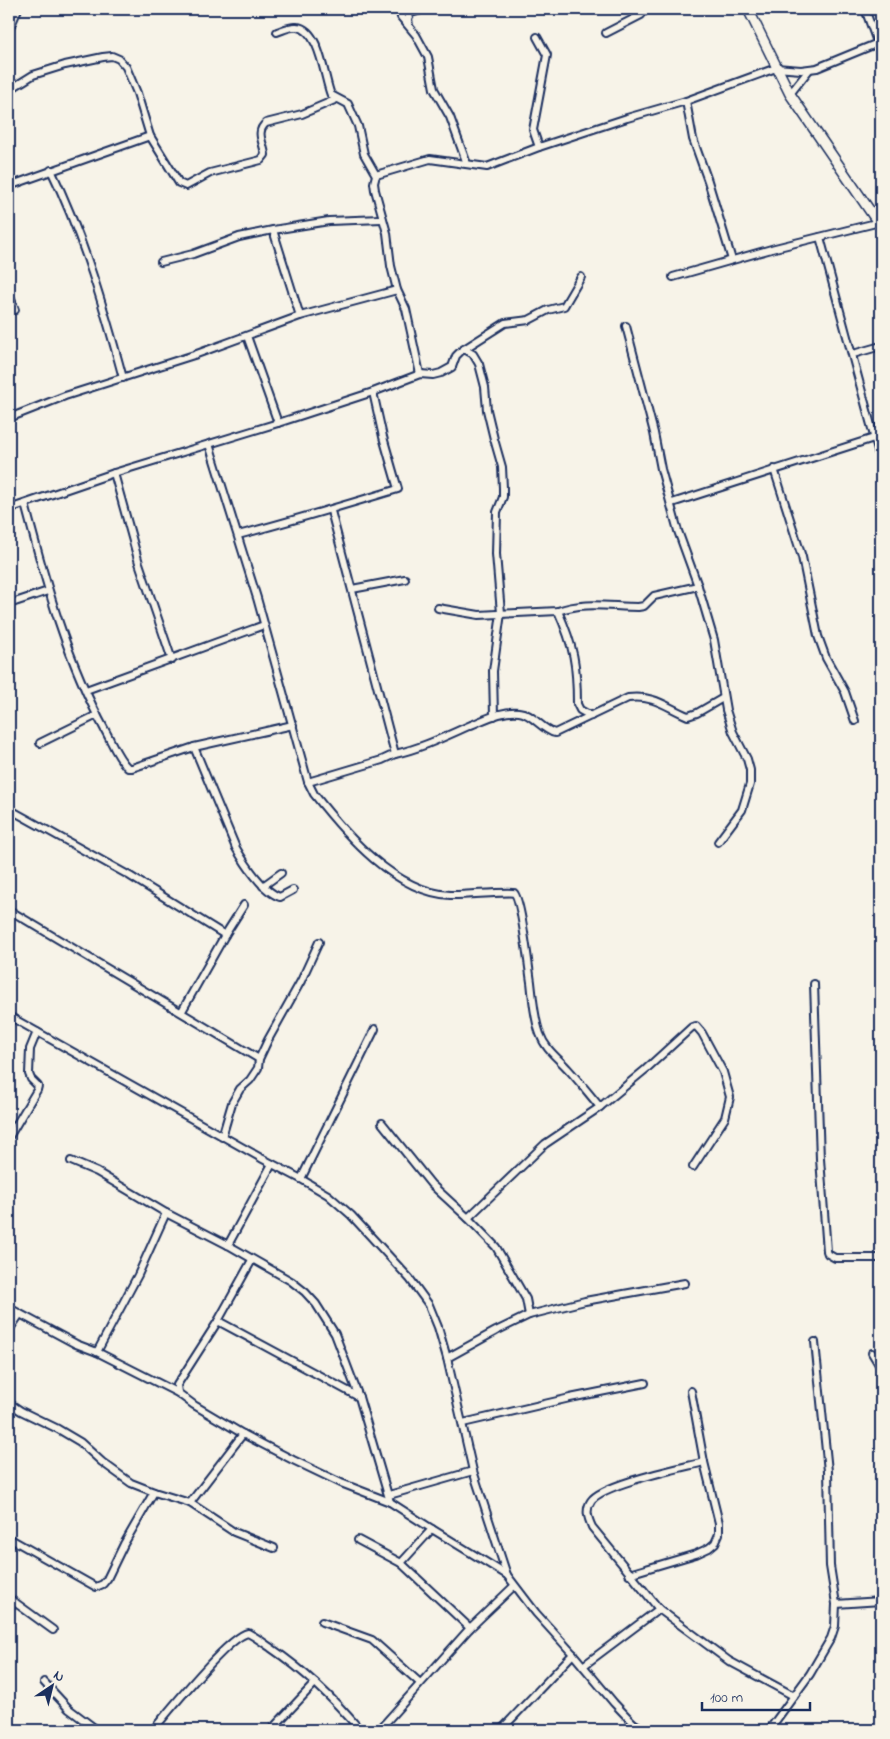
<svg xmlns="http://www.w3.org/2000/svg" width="890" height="1739" font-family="'Indie Flower',sans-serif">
<rect width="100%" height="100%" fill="#f7f3e8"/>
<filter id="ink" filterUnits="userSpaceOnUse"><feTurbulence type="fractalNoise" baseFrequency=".02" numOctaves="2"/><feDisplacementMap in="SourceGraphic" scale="10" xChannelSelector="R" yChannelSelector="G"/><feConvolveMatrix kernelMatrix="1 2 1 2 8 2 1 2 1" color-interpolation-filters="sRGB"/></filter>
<g filter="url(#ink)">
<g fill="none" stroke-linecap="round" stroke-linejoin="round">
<g stroke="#1b2f5e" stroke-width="10">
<g id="street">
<polyline points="399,9 401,17 416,35 428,57 434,89 450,117 467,164"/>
<polyline points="865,9 881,53"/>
<polyline points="409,26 408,18 411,13 425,9"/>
<polyline points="9,30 18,9"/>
<path d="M277,32C283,30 290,26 297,27C320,29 324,78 331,95L348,104L358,126L364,154L376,175L374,183L375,190L387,233L391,266L397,290L406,309L420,374"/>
<polyline points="606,33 641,15 646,9"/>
<polyline points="537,37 547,55 533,130 539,147"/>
<path d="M9,90L33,75L65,65L103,57L112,56L119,59L126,67L137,93L150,136L179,183L186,186L210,173L261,160L265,155C264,143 255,132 266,123L302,114L337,99"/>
<polyline points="790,94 809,70"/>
<polyline points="686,101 693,139 708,181 732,260"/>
<path d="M51,170C83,236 104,308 123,378"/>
<polyline points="376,175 430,159 487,167 539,147 627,118 686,101 776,68 801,70 817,68 878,43"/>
<polyline points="9,186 150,136"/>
<polyline points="273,230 300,316"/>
<polyline points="820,237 881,462"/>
<polyline points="161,262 193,254 239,237 273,230 329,221 382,219"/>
<polyline points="673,277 775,248 880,222"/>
<polyline points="9,294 15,310"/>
<polyline points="626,326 654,433 661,469 678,531 698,586 714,640 726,710 733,732 747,759 750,770 750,784 742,810 718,842"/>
<polyline points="247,336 278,423"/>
<polyline points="464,349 473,354 479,364 485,387 487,410 494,439 502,467 503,488 503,497 497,512 496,554 501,613 493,671 494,716"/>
<polyline points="853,354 881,346"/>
<polyline points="9,418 65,396 194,355 300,316 397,290"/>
<path d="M209,444L257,598L308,782L314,794C346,835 395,892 450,895C460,896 509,891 514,893C521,898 529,970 531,982C533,999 534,1018 540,1034C545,1049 558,1058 568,1069C579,1081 589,1094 600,1107"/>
<polyline points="774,469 802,557 818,636 826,658 845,692 855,721"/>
<polyline points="114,473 139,563 172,660"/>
<polyline points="672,503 874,438"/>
<path d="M25,504C46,584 66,659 106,732C112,743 118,759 128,768H132L194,747L293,725"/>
<polyline points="9,509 114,473 278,423 373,392 420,374 433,375 441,373 452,367 456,356 461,351 505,323 529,320 548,310 564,306 581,277"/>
<path d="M238,535C292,521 345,505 398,489L383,437L373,392"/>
<polyline points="352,589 405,579"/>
<polyline points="9,604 48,591"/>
<path d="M438,608L479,615L558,611C584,601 611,607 638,607L644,606L654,596L698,586"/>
<path d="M558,611C574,647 577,665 577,704L580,710L591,716"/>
<polyline points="86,690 264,625"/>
<polyline points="40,743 97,715"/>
<path d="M194,747L236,848C244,862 263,892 280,897L293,890"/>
<path d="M395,754C422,748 446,736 471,725C486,719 503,710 519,712C532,713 542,730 555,733L628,698C655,695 666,707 688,716L697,713L723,698"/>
<polyline points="308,782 382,760 395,754 331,511"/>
<polyline points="9,809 130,876 225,935"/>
<polyline points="263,886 281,873"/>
<polyline points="9,910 259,1059"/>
<polyline points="814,984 820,1159 827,1251 828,1254 835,1258 881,1258"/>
<polyline points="182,1011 225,935 244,905"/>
<polyline points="9,1016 261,1158 301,1179 328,1195 351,1215 410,1279 429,1305 438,1327 447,1358 473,1471 507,1575 536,1613 573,1654 614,1703 633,1723 645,1730"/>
<polyline points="382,1123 431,1184 468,1218 496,1247 526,1299 529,1315"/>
<polyline points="9,1137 37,1090 38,1086 31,1079 29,1074 30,1049 37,1032"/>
<polyline points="222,1137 232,1103 240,1089 250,1080 258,1068 259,1059 268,1040 301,981 319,942"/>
<polyline points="71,1161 97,1172 166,1213 228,1245 291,1281 305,1292 316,1304 335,1334 359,1397 390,1502"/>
<polyline points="301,1179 375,1029"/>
<polyline points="166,1213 138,1275 97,1352 178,1393 194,1405 243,1434 293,1460 341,1483 390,1502 432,1529 507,1575"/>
<polyline points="468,1218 545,1144 600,1107 646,1069 692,1027 696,1026 702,1033 723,1072 730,1097 725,1118 693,1167"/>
<polyline points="228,1245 272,1164"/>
<polyline points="9,1308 76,1344 97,1352"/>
<polyline points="218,1321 359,1397"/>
<polyline points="9,1330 20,1314"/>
<polyline points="872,1353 881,1368"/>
<polyline points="447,1358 496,1331 529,1315 585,1301 685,1283"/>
<polyline points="178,1393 177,1385 218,1321 252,1260"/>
<polyline points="9,1403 21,1411 58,1429 80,1442 102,1462 131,1483 154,1492 190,1503 234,1532 274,1548"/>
<polyline points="463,1423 570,1398 645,1383"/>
<polyline points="389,1495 473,1471"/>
<polyline points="190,1503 243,1434"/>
<polyline points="9,1538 96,1587 103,1584 107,1579 124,1544 154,1492"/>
<polyline points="358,1540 401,1563 470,1628"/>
<polyline points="401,1563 432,1529"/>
<polyline points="629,1574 696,1554 709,1548 715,1543 719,1534 719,1523 704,1462 691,1391"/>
<polyline points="9,1598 53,1630"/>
<polyline points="836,1604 881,1601"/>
<polyline points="659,1609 729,1661 794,1696"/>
<polyline points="322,1622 372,1640 420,1683"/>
<path d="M583,1666L659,1609L592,1527C588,1518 585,1510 591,1501C602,1484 681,1468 704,1462"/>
<polyline points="44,1682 69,1709 97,1730"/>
<path d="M153,1730C168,1712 229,1636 248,1633C256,1637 264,1643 271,1648C305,1671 334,1699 360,1730"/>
<polyline points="271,1730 315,1683"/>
<polyline points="379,1730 470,1628 514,1586"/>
<polyline points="501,1730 573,1654"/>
<polyline points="626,1730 633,1723"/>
<polyline points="769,1730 810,1674 831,1638 835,1626 836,1604 830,1566 828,1471 815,1342"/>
</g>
</g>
<g stroke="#1b2f5e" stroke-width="12">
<polyline id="secondary" points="748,9 790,94 881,227"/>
</g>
<use href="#street" stroke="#f7f3e8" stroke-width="6"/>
<use href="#secondary" stroke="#f7f3e8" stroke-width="9"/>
</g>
</g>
<rect width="890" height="1739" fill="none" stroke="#f7f3e8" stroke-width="30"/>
<rect x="15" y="15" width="860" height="1709" fill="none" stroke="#1b2f5e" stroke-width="2" filter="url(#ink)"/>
<g transform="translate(52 1686) rotate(35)" stroke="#f7f3e8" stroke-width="4" paint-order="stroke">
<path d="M0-4L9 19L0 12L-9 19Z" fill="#1b2f5e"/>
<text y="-8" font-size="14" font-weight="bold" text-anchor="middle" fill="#1b2f5e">N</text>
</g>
<path d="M702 1702v8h108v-8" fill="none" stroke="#1b2f5e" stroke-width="2.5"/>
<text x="710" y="1702" font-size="15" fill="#1b2f5e" stroke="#f7f3e8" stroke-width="4" paint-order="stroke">100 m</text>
</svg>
